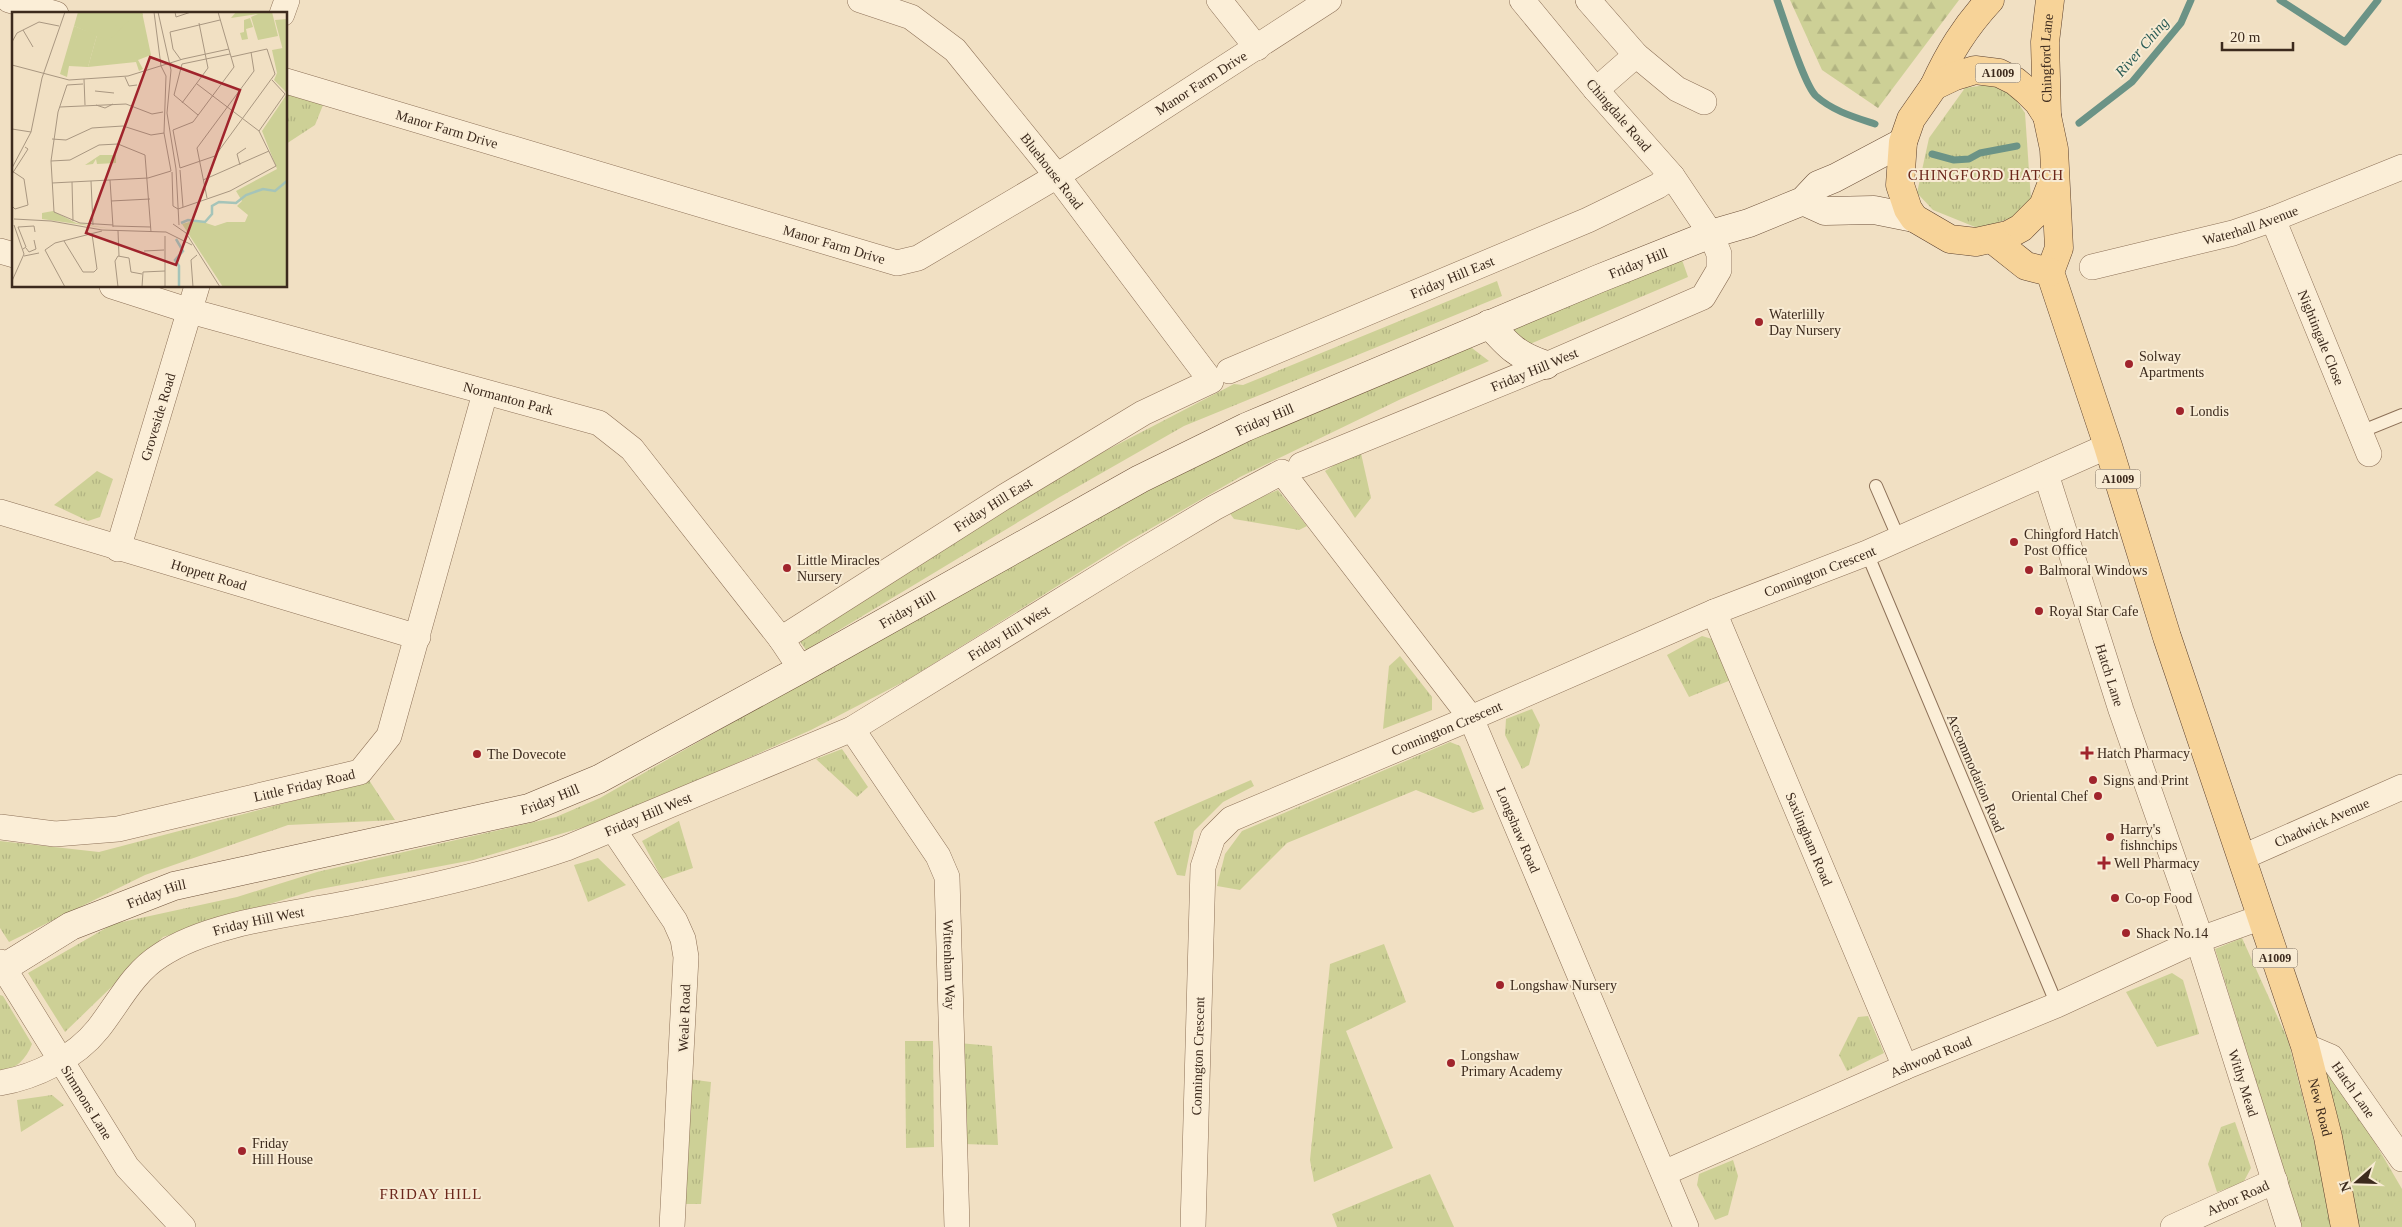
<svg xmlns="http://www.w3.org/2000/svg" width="2402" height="1227" font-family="Georgia,serif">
<defs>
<pattern id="grass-tufts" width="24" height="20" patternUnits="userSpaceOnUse" patternTransform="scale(1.25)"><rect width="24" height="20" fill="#cdd096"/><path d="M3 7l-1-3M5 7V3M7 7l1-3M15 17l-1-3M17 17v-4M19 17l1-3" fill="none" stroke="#b1b381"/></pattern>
<pattern id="forest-firs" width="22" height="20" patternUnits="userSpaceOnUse" patternTransform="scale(1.25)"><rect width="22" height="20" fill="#cdd096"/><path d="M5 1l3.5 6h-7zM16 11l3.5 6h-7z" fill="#b1b381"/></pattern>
</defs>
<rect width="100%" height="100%" fill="#f1e0c3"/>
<g fill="url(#grass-tufts)">
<polygon points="1992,84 2014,97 2025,113 2031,200 2016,216 1980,229 1933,210 1917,193 1929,138 1965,88"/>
<polygon points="286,92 325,100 315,125 286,144"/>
<polygon points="1681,257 1688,277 1530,344 1505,323"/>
<polygon points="1497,281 1502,296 1184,426 1058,498 806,650 799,640 864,601 863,599 1082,463 1234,384 1243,385"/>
<polygon points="1464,342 1489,361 1401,399 1240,477 1129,541 909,679 811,730 611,819 473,860 315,890 163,937 65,1032 28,973 113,924 237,897 317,872 556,817 600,798 1066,532 1244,436"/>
<polygon points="1360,449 1371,498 1355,518 1325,471"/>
<polygon points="97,471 113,479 100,517 88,521 54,505"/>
<polygon points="1278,490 1307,526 1299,530 1234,519 1228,511"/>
<polygon points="1702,636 1712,639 1731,680 1689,697 1667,655"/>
<polygon points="1400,656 1432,697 1432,710 1383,729 1389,666"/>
<polygon points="1532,709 1540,725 1529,765 1522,769 1505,735 1506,719"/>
<polygon points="1450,742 1460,746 1484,809 1473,813 1416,790 1287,843 1240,890 1217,886 1225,854 1242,831"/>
<polygon points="842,749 868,787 857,797 816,759"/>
<polygon points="367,777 395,820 288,825 145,875 9,942 0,928 0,841 99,852 346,787"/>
<polygon points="1251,780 1254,786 1223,802 1194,831 1185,876 1177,875 1154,822"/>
<polygon points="679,821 693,868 662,879 642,841"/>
<polygon points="598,858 626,885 588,902 574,865"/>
<polygon points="2242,938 2288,1040 2326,1188 2331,1227 2301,1227 2215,949"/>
<polygon points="1384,944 1406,1002 1346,1031 1393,1148 1314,1182 1310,1160 1330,964"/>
<polygon points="2172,973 2183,980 2199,1034 2157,1047 2126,992"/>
<path d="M0,995L3,996L32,1044C26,1059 17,1069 0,1071Z"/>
<polygon points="1868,1016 1884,1053 1847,1071 1839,1055 1858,1017"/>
<polygon points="905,1041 933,1041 934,1147 906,1148"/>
<polygon points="959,1043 992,1046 998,1145 962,1144"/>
<polygon points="2332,1069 2402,1189 2402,1227 2358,1227 2324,1070"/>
<polygon points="681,1078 711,1082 701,1204 677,1204"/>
<polygon points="52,1095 64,1105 21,1132 17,1100"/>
<polygon points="2235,1122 2251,1168 2243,1183 2217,1192 2208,1164 2221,1127"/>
<polygon points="1733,1160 1738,1176 1728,1215 1715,1220 1697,1185 1699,1174"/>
<polygon points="1430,1174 1454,1227 1337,1227 1332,1214"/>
</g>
<polygon fill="url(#forest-firs)" points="1790,0 1959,0 1878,108 1822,70"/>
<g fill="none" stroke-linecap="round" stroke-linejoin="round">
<g stroke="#6b9386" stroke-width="7">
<path d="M1777,0C1784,19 1804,85 1816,96C1833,111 1854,117 1875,124"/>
<polyline points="2280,0 2345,42 2378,0"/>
<polyline points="2079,123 2132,82 2181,23 2191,0"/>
<polyline points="1932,154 1954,160 1969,159 1980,153 2017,146"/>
</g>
<g stroke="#8d7158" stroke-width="14">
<g id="lane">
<polyline points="2360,432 2402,415"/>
<polyline points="1876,486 1899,539"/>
<polyline points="1867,553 2057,1005"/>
</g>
</g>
<g stroke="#8d7158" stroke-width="26">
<g id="street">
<polyline points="9,0 56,14"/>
<polyline points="1219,0 1257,48"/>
<polyline points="1588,0 1636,55"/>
<polyline points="282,14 287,0"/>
<path id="s1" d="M286,81L897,263L918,258L1057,176L1329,0"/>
<polyline points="1596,90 1636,55 1677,89 1704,102"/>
<path id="s2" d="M2273,219L2369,454"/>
<polyline points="0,251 14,255"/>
<path id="s3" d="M2092,267L2233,233L2273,219L2402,167"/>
<path id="s4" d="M112,286L190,311L599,423L632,449L781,639L801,669"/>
<path id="s5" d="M1229,371L1588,220L1658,186L1672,176"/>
<path id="s6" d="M1301,465L1546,365L1703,297L1719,270V254L1711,234L1672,176L1596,90L1522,0"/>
<path id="s7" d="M2046,474L2121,710L2201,939"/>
<path id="s8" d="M0,512L418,637"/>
<path id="s9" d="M118,549L197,286"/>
<path id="s10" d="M1714,612L1905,1067"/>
<path id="s11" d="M781,639L1004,497L1143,413L1211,381L1057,176L955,50L911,17L860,0"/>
<path id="s12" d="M852,729L938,856L947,877L957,1227"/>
<path id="s13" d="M0,827L55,834L118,829L360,772L389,736L485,393"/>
<polyline points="613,829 675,921 683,939 686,957 672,1227"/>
<path id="s14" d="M2243,857L2402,787"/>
<path id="s15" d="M2198,940L2289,1227"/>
<path id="s16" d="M0,962L127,1167L183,1227"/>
<path id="s17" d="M2305,1046L2331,1057L2402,1159"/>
<path id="s18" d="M0,1083C35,1077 75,1058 98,1029C118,1004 132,973 161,955C210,922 296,914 354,902C426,888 497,872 567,848L852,729L1130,558L1214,508L1282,472L1471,718L1686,1227"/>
<path id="s19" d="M1664,1173L1905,1067L2057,1005L2198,940L2262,917"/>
<path id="s20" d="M1193,1227L1203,867L1213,837L1231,819L1471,718L1714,612L1867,553L2108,446"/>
<path id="s21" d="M2173,1227L2275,1181"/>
</g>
</g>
<g stroke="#6f523b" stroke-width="29">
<g id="secondary">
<polyline points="1803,201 1825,211 1874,210 1914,218"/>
<path d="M1489,324C1509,347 1517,355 1546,365"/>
<path id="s22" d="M0,970L71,926L174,886L529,808L599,779L801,669L1140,479L1246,427L1598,279L1711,234L1749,223L1803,201L1818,185L1835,178L1903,142"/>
</g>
</g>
<g stroke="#5a3f2d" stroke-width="29">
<g id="primary">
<path d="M1934,86C1949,53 1965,27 1990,0"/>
<path id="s23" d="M2047,116L2045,42L2050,0"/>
<path id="s24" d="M2055,175L2043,206L2021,228L2008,235L1976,242L1950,239L1914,218L1908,209L1900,185L1903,142L1911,119L1934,86L1955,76L1975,70L1999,73L2015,81L2027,91L2038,102L2047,116L2054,149L2059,248L2050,272L2108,446L2167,637L2305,1046L2328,1137L2345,1227"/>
<polyline points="1992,239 2026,266 2050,272"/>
</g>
</g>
<use href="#lane" stroke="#fbeed7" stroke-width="12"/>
<use href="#street" stroke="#fbeed7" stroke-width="25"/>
<use href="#secondary" stroke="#fbeed7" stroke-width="28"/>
<use href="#primary" stroke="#f7d398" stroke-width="28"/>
</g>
<g fill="#a0242c" stroke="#f8ebd3" stroke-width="2">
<circle cx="1759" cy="322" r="5"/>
<circle cx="2129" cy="364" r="5"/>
<circle cx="2180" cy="411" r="5"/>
<circle cx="2014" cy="542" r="5"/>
<circle cx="787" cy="568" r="5"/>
<circle cx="2029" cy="570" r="5"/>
<circle cx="2039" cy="611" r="5"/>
<path d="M2084.5 745.5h5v5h5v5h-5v5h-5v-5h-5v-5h5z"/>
<circle cx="477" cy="754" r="5"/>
<circle cx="2093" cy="780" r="5"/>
<circle cx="2098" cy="796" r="5"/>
<circle cx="2110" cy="837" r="5"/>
<path d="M2101.5 855.5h5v5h5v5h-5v5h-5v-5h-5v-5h5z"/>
<circle cx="2115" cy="898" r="5"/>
<circle cx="2126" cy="933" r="5"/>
<circle cx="1500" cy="985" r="5"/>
<circle cx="1451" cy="1063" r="5"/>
<circle cx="242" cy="1151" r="5"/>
</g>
<g text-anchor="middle" stroke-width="4" stroke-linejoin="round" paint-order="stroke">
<g fill="#f8ebd3" stroke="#746454" stroke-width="1">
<rect x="1975.5" y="63.5" width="45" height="19" rx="4"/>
<rect x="2095.5" y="469.5" width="45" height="19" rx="4"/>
<rect x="2252.5" y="948.5" width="45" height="19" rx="4"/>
</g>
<g font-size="12" font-weight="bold" fill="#3c2a1d">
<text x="1998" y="77">A1009</text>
<text x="2118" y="483">A1009</text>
<text x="2275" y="962">A1009</text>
</g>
<g font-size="14" fill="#3c2a1d" stroke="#f8ebd3">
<text dy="5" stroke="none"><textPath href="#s23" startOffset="58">Chingford Lane</textPath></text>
<text dy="5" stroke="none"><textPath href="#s1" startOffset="992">Manor Farm Drive</textPath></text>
<text transform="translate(1619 115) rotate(49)" y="5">Chingdale Road</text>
<text dy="5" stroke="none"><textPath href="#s1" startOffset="168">Manor Farm Drive</textPath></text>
<text transform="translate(1052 171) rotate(52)" y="5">Bluehouse Road</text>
<text dy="5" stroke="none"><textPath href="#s3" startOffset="164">Waterhall Avenue</textPath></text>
<text dy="5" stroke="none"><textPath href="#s1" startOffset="572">Manor Farm Drive</textPath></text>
<text dy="5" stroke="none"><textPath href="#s22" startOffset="1795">Friday Hill</textPath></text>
<text dy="5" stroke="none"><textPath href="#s5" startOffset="242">Friday Hill East</textPath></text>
<text dy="5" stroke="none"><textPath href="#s2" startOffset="128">Nightingale Close</textPath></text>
<text dy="5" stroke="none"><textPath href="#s6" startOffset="252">Friday Hill West</textPath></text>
<text dy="5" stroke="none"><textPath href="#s4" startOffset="412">Normanton Park</textPath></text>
<text dy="5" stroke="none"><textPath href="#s9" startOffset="138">Groveside Road</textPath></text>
<text dy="5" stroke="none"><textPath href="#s22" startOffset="1390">Friday Hill</textPath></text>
<text dy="5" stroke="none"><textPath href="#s11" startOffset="251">Friday Hill East</textPath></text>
<text dy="5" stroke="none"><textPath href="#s20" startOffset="1056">Connington Crescent</textPath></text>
<text dy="5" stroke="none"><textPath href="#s8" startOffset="218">Hoppett Road</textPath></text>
<text dy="5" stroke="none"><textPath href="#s22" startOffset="985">Friday Hill</textPath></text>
<text dy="5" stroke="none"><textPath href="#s18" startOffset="1126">Friday Hill West</textPath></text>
<text dy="5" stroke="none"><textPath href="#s7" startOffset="211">Hatch Lane</textPath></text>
<text dy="5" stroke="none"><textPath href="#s20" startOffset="651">Connington Crescent</textPath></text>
<text transform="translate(1976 773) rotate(67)" y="5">Accommodation Road</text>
<text dy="5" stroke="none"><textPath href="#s13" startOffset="310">Little Friday Road</textPath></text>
<text dy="5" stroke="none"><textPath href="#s22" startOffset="580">Friday Hill</textPath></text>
<text dy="5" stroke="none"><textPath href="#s18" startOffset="721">Friday Hill West</textPath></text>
<text dy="5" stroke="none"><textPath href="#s14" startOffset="86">Chadwick Avenue</textPath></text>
<text dy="5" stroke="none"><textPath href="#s18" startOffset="1875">Longshaw Road</textPath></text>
<text dy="5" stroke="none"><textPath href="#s10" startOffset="246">Saxlingham Road</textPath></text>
<text dy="5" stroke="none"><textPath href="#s22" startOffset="175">Friday Hill</textPath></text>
<text dy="5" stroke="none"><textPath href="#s18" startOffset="316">Friday Hill West</textPath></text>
<text dy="5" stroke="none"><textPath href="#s12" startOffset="264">Wittenham Way</textPath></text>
<text transform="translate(684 1018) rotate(-88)" y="5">Weale Road</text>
<text dy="5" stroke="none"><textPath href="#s20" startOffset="171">Connington Crescent</textPath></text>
<text dy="5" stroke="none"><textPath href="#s19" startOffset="291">Ashwood Road</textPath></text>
<text dy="5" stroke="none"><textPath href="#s15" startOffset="150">Withy Mead</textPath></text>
<text dy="5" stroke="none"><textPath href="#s17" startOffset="68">Hatch Lane</textPath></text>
<text dy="5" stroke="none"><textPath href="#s16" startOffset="165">Simmons Lane</textPath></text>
<text dy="5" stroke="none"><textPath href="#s24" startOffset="1494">New Road</textPath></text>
<text dy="5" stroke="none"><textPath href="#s21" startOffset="71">Arbor Road</textPath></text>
</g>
<g font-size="14" fill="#3c2a1d" stroke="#f8ebd3" text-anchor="start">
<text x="1769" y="319">Waterlilly<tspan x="1769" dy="16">Day Nursery</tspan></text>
<text x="2139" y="361">Solway<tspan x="2139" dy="16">Apartments</tspan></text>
<text x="2190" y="416">Londis</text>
<text x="2024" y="539">Chingford Hatch<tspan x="2024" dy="16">Post Office</tspan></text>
<text x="797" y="565">Little Miracles<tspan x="797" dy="16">Nursery</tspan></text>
<text x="2039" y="575">Balmoral Windows</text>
<text x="2049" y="616">Royal Star Cafe</text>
<text x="2097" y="758">Hatch Pharmacy</text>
<text x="487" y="759">The Dovecote</text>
<text x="2103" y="785">Signs and Print</text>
<text x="2088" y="801" text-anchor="end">Oriental Chef</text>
<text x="2120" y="834">Harry's<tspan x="2120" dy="16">fishnchips</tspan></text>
<text x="2114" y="868">Well Pharmacy</text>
<text x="2125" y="903">Co-op Food</text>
<text x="2136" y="938">Shack No.14</text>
<text x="1510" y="990">Longshaw Nursery</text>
<text x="1461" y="1060">Longshaw<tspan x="1461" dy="16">Primary Academy</tspan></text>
<text x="252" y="1148">Friday<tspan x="252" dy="16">Hill House</tspan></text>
</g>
<g font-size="15" font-style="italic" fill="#2b5c56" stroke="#f8ebd3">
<text transform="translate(2142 47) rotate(-49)" y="5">River Ching</text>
</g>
<g font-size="15" letter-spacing="1" fill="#6b261a" stroke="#f8ebd3">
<text x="1986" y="180">CHINGFORD HATCH</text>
<text x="431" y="1199">FRIDAY HILL</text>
</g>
</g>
<g transform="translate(12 12)">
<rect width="275" height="275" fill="#f1e0c3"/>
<path d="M66,0H130L139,43L126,48L131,57L127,59L124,50L76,55L85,23ZM224,0H260L266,24L246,28L239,5L246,2L219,6ZM271,36L275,46V81L262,68L265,61L260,38ZM88,143H104V151L85,152L84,147L81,152L73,153ZM41,199L64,211L100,217L30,207V201Z" fill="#cdd096"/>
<path d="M66,0H130L131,3L120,6L96,29L62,14ZM275,7V46H273L263,8ZM275,82V275H211L170,212L185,208L203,214L215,210H233L236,203L225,194L230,189L224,179L265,157L250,119Z" fill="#cdd096"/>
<path d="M93,0H129L109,7L104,14ZM238,6L241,15L234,17L236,27L230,28L228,21L232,20V8ZM62,14L85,23L76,55L57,54L55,65L48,62Z" fill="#cdd096"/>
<path fill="none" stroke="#a5c4b9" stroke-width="2.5" d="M169,211L176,208L193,210L200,202V194L207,190L224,191L234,183L251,177L263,179L275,169M164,227L171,239L163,248L167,254V275"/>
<path fill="none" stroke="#a99781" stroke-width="1" d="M146,0L159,58L155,101L164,157L167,213M163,0L164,5L179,0M11,18L21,35M0,30L5,21L27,10L47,14M169,48L161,37L158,20L208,8M170,52L162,83L186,103M170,52L218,42M0,53L57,68L116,64L171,47L217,37M113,65L117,74L125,73M72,67L73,93M71,72L55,73L46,100L39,149L42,200L68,211L101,213M83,79L102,81M170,91L196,56L187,11M84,93L93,96L101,92M48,95L114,92L140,102L151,100M0,117L19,120M161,118L168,156L203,144L263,62L255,37L219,45M161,118L181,110L222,55L206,0M247,119L273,82L260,68M40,127L54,128L80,116L95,115L111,114L139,123L152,121M39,149L58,148L87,133L106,132L133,143L139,220M228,153L225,142L234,136M0,156L19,120L30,66L53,0M168,158L171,195M0,159L12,167L16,193L3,197L0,194M160,160L161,194L166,197L218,179L264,154L247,119L185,72M0,162L16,137L13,135M98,168L101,215M191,168L257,139M79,169L81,213M60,170L61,209M40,171L136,166L159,159L152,121L154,64L149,54L142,0M195,186L185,136L242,59L239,40M99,189L138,187M2,207L39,209L90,218L154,220L180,233M161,212L174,221L208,275M101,214L139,215M106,219L107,244M153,224V275M52,229L71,260H82L85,257L80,222M14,236L17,240L24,237L22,228M11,237L14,235L6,215L22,214L23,220M132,239L152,238M12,244L27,241M0,269L12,242L2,213M53,275L33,238L43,231L90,219M106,275L103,249L106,244L117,246L119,260L130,262M130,275L131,260L153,259M181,275L179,248L185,243"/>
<path fill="#a0242c" fill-opacity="0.15" stroke="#a0242c" stroke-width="2.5" d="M138,45L228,78L164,253L74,221Z"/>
<rect width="275" height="275" fill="none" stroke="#3c2a1d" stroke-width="2.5"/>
</g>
<g transform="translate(2357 1182) rotate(250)" stroke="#f8ebd3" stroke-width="4" paint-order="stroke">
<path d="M0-4L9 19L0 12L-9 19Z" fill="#3c2a1d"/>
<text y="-8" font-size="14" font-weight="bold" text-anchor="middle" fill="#3c2a1d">N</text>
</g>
<path d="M2222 42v8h71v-8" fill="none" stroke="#3c2a1d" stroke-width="2.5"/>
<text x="2230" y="42" font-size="15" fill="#3c2a1d" stroke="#f8ebd3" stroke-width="4" paint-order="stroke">20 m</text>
</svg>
